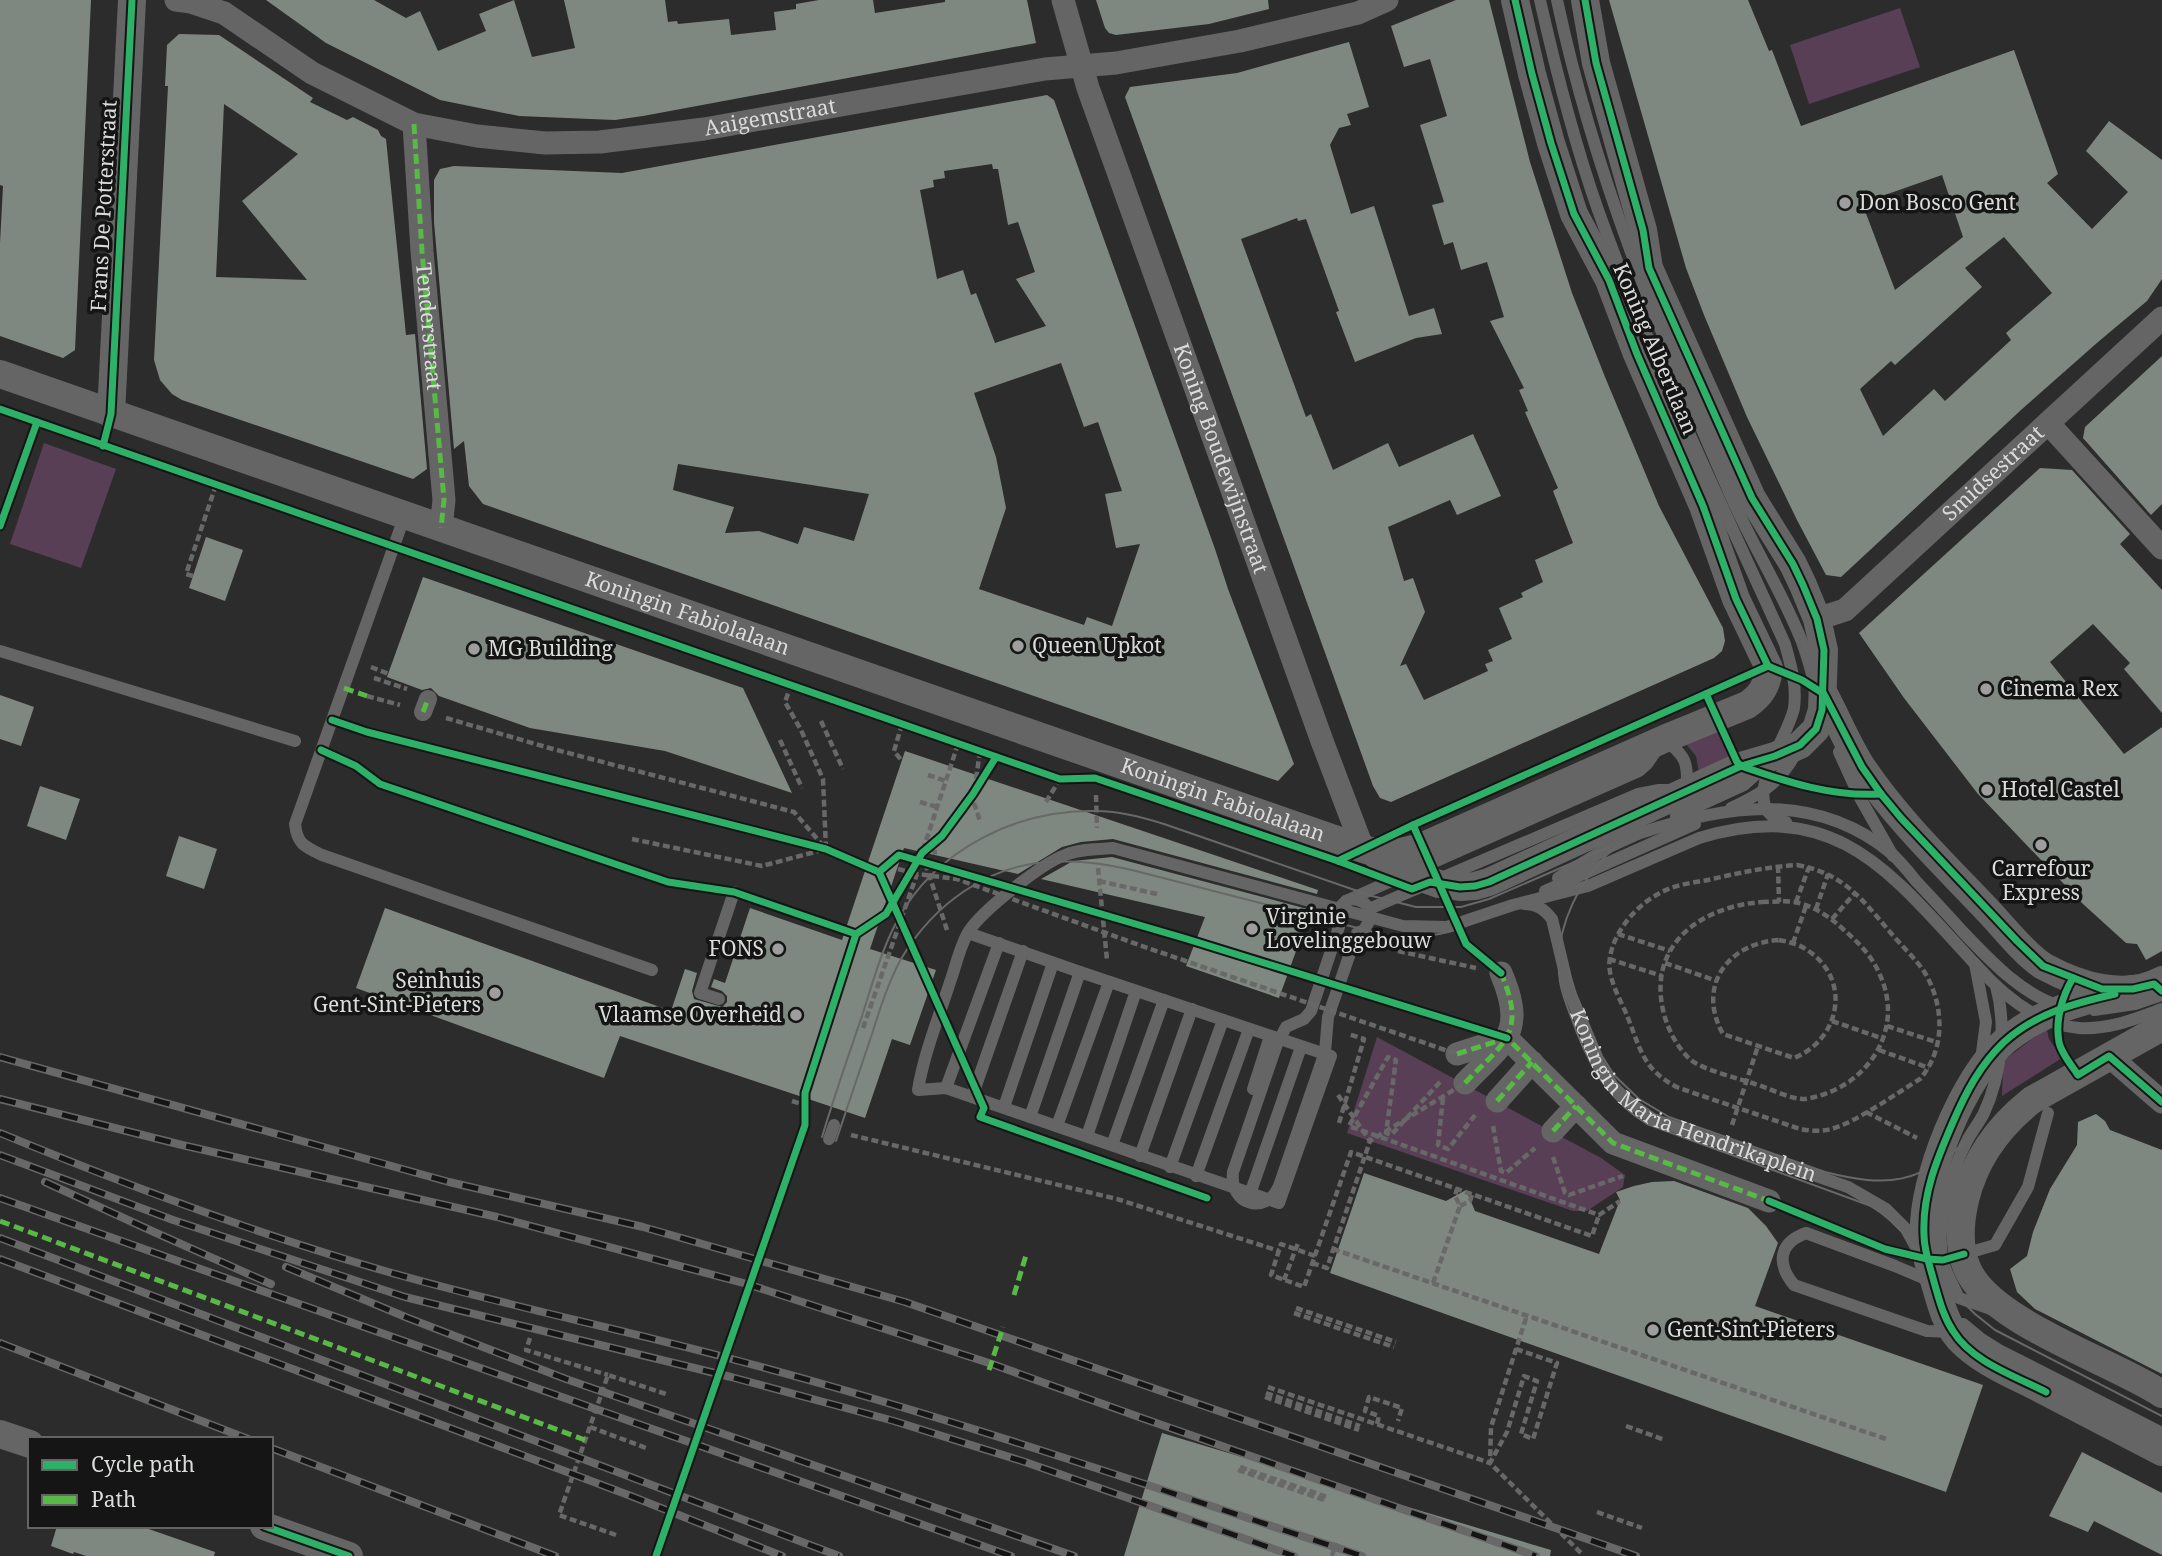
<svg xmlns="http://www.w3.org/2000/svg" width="2162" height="1556" font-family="'Noto Serif',serif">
<rect width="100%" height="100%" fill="#2c2c2c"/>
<g fill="#583f56">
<polygon points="1900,8 1920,67 1809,104 1790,45"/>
<polygon points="44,443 116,469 81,568 10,544"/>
<polygon points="1715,726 1733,764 1700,779 1696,756 1681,738"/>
<polygon points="2045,1029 2047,1030 2049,1039 2062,1058 2002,1096 2003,1061"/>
<polygon points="1377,1037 1601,1158 1625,1175 1623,1187 1587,1211 1573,1211 1347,1133"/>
</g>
<g fill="#7f8880" fill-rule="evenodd">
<polygon points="0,0 91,0 75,350 63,358 0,336 0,243 3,186 0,185"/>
<polygon points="266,0 374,0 406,18 420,11 438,51 486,31 479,14 514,0 532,57 575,48 564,0 665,0 668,22 677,21 678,24 729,19 731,35 776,30 774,12 796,9 796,4 819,0 873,0 875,13 945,2 945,0 1027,0 1036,43 643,116 615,120 519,116 440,100 326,43"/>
<polygon points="1096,0 1268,0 1269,9 1209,24 1116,35 1109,33 1105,28"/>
<polygon points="1456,0 1489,0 1530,162 1572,293 1605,377 1659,506 1723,628 1725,641 1722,651 1714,658 1391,802 1380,798 1373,786 1125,97 1130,87 1237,73 1349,42 1369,107 1347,114 1351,125 1339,128 1330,145 1351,214 1374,206 1409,316 1434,308 1442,334 1416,338 1355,362 1336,312 1339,311 1306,219 1298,221 1297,218 1241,239 1306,417 1311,414 1333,470 1388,443 1399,467 1473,434 1501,496 1457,515 1450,500 1388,527 1404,581 1413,578 1425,612 1400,666 1406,664 1424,700 1488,671 1485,664 1493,661 1488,650 1512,639 1499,608 1523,597 1521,593 1543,582 1535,560 1573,543 1553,491 1558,488 1525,412 1528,411 1519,390 1524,388 1490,321 1504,317 1487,262 1461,270 1453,242 1444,245 1432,205 1444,202 1420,125 1447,116 1430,59 1404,67 1391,26"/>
<path d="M1609,0H1748L1769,51L1772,50L1801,126L2014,50L2058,174L2047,183L2092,229L2128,192L2086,151L2109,121L2162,160V279L2147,301L2098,342L2021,410L1841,577L1826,575L1797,520L1747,417L1704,315L1686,268ZM1942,175L1963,237L1895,290L1862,203ZM2004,237L2052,293L2006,333L2011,340L1945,401L1934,389L1883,436L1860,389L1891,361L1895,365L1982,287L1965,268Z"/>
<path d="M179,34L219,35L313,98L310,102L347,120L353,117L378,130L381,136L386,139L406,335L415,334L427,469L413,479L182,400L172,394L160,380L154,360L168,86H165L167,45ZM224,104L298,154L242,201L307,280L216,277Z"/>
<path d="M1047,95L1054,100L1215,549L1228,589L1294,764L1278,781L483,504L469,486L464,441L454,449L434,222V180L440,169L454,166L622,173ZM992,164L993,169H998L1008,225L1018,222L1035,272L1016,279L1046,326L995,343L976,293L971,295L963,270L937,279L920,190L934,187L933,180L945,178L944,171ZM1061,363L1084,427L1098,422L1122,491L1105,494L1116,548L1140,544L1112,626L1087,617L1084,625L979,589L1006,508L996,457L974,393ZM678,464L818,486L869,494L854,541L804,527L798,544L759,531L725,533L734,507L673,490Z"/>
<polygon points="2162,356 2162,504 2151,515 2083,438 2085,427"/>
<polygon points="2040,468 2072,470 2130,534 2120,544 2162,590 2162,713 2124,669 2130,663 2093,624 2050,662 2124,754 2162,727 2162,951 2146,960 2137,944 2126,943 2083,904 1978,794 1904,698 1859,633"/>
<polygon points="206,537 243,550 225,601 189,588"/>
<polygon points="423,577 743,688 792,793 665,751 530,728 439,696 431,688 422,690 387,677"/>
<polygon points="0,695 34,707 21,746 0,739"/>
<polygon points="905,751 1318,890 1317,894 1113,839 1081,842 1062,847 1018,874 904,848 870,949 936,970 910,1045 892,1039 865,1118 620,1036 604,1078 356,988 385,908 671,1011 685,969 697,973 692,991 694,999 722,1007 727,1002 727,996 722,991 711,987 714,979 725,983 750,908 842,940"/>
<polygon points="40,786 80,799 66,840 27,826"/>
<polygon points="179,836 217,849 204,889 166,876"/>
<polygon points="1112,857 1311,910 1279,998 1186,966 1205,917 1041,879 1073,861"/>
<polygon points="2096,1114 2105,1121 2110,1130 2162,1150 2162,1374 2035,1309 2017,1292 2010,1269 2027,1256 2033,1232 2050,1189 2077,1145 2078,1122"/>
<polygon points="1364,1173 1446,1201 1466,1190 1475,1211 1599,1254 1620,1200 1616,1192 1634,1186 1652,1182 1674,1181 1748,1208 1766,1226 1778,1243 1755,1306 1983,1385 1946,1492 1330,1273"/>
<polygon points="1162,1433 1551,1550 1550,1556 1124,1556"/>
<polygon points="2082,1452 2162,1493 2162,1555 2094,1521 2088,1532 2049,1516"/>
<polygon points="57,1526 140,1526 215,1552 214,1556 86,1556 74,1552 73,1554 51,1546"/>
</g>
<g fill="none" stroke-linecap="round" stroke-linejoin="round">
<g stroke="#686868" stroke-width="4.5" stroke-dasharray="7 3.5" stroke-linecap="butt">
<polyline points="193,576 186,574 216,485"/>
<polyline points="371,667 389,674"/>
<polyline points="374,678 407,689"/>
<polyline points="367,696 400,705"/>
<polyline points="446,718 553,749 794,812 826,849"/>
<polyline points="821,721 843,769"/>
<polyline points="902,724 894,751 902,761"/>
<polyline points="780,740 802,788"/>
<polyline points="980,751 973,800 980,821"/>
<polyline points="928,775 946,781"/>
<polyline points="1096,795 1097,828"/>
<polyline points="920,802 937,807"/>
<polyline points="1046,802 1060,779"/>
<polyline points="632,839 762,866 826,849 823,779 801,730 785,702 791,685"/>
<polyline points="922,853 937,852"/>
<path d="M1797,865C1843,873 1862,899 1890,932C1901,945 1916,959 1925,973C1945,1007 1945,1050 1920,1079C1897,1093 1855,1123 1831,1129C1820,1132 1808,1131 1797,1128L1679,1088C1644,1071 1641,1051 1628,1018C1621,1000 1606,977 1610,957C1615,927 1643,898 1671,888C1682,884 1696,882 1708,880C1738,873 1766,867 1797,865Z"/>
<polyline points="1778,866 1779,902"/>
<polyline points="1098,868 1107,960"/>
<polyline points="898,869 917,874"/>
<polyline points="1099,881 1157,894"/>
<path d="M1762,902C1774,902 1788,900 1799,903C1817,908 1830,917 1844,930C1859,943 1872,956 1880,975C1906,1032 1865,1090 1805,1099C1793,1100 1768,1088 1755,1084C1740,1079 1701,1069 1691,1060C1677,1048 1667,1028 1663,1010C1648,943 1703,906 1762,902Z"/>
<polyline points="1796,902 1809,867"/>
<polyline points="1816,909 1828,874"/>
<polyline points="1832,919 1855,893"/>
<polyline points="947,930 922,853 958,744"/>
<polyline points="1618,934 1670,951"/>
<path d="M1779,940C1790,942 1801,945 1810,952C1852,982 1839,1040 1794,1058L1723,1034C1696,986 1728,943 1779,940Z"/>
<polyline points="1793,943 1806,906"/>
<polyline points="1398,951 1476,968"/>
<polyline points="1609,959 1662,976"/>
<polyline points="1665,963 1717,981"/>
<polyline points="1832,1021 1884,1039"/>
<polyline points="1887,1026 1939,1043"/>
<polyline points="1879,1050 1929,1068"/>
<polyline points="1440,1082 1391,1135 1386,1133 1396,1060 1388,1057 1349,1126 1599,1215 1620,1201"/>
<polyline points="1443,1098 1438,1145 1448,1149 1476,1114"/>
<polyline points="792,1101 805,1105"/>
<polyline points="1866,1112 1917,1138"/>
<polyline points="1339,1123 1364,1039 1348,1034"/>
<polyline points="1732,1125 1758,1046"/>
<polyline points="1493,1126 1501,1171 1506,1173 1535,1148"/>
<polyline points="851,1135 1117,1199 1279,1251"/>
<polyline points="1553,1157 1565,1193 1569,1195 1623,1176"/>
<polyline points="1460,1206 1470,1201 1472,1195"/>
<polyline points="1333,1249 1889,1440"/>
<polyline points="1315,1256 1281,1244 1271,1275 1304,1287 1351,1152 1592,1236 1599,1215"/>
<polyline points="1312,1263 1327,1268 1370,1141"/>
<polyline points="1284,1280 1298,1243"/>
<polyline points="1433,1283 1460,1206 1455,1196 1457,1189"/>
<polyline points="1296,1308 1396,1342"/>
<polyline points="1294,1313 1394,1347"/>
<polyline points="530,1338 526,1350 608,1375"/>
<polyline points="1516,1349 1557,1363 1533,1439 1521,1434 1537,1381 1524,1376 1507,1432 1490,1463 1582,1554"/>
<polyline points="1268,1387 1490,1463 1491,1427 1527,1315"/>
<polyline points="1266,1393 1360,1426"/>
<polyline points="1265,1397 1359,1430"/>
<polyline points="1377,1424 1379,1416 1365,1411 1369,1397 1402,1408 1398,1421"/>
<polyline points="1626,1426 1665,1440"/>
<polyline points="590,1427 649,1449"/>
<polyline points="1240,1467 1327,1497"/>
<polyline points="1238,1470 1324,1500"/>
<polyline points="1597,1512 1642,1528"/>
<polyline points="616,1535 559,1515 608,1375 666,1394"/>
<polyline points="1332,1556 1336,1543"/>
</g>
<g stroke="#646564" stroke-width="12">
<path d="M1540,0C1556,71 1574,142 1598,210C1651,358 1720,500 1785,644C1791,666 1797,685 1794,708C1789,735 1745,793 1772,816C1775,819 1782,821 1786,822"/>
<path d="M1557,0C1594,174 1659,332 1730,494C1751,543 1780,588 1800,637C1806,651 1810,667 1814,682"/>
<path d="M405,515L295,824C297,844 305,847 322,855L652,970"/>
<polyline points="0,651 295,741"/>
<polyline points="1839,752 1859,796 1893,856"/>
<path d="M1731,808C1763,793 1780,783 1797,751"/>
<polyline points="1676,816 1744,785 1766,765"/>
<path d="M1637,834C1725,805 1814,790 1891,853C1900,861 1908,871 1916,881C1932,898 1948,915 1963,932C1991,961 2020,993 2059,1006"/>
<polyline points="1558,878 1609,847 1644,831"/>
<polyline points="1545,891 1695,824"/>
<path d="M1352,899C1364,900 1370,906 1371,918L1364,930L1357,933L1328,1017L1325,1052L1279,1186C1266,1216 1229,1205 1233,1172L1277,1044L1286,1027L1304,1019L1311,1011L1339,927L1338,909L1346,901Z"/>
<path d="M1346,901L1639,771L1647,764L1664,739C1686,756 1688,762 1687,790"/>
<path id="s1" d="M1524,904C1537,904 1544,909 1552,919L1570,995L1598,1063L1613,1086L1628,1101L1653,1119L1848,1187L1886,1209L1906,1229L1917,1249"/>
<polyline points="1369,909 1638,794 1659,790 1670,790"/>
<path d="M968,933L1080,972L1331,1056L1279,1203L946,1088L918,1090C924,1053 939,1017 950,982C956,966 960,945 969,931C983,910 1041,864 1065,855C1080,849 1097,849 1113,848L1403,926L1447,927L1513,905L1588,886L1699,838C1839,796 1891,874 1977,966C2003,995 2038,1025 2079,1028C2109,1030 2135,1019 2162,1009"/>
<polyline points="1975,964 1986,1022 1981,1060"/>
<polyline points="719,999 700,993 734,892"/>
<polyline points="2094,1010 2135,1004 2162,995"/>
<polyline points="946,1088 999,943"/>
<polyline points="1253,1089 1270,1036"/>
<polyline points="972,1097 1023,951"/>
<polyline points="1004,1107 1053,963"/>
<polyline points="1030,1117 1080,972"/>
<polyline points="1057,1126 1109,982"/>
<polyline points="1087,1136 1136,991"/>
<polyline points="829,1139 834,1125"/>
<polyline points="1112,1145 1164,1000"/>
<polyline points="1140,1156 1192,1009"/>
<polyline points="1170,1167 1223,1020"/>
<polyline points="1196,1176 1249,1029"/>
<polyline points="1250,1194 1301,1047"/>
<polyline points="1964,1254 1995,1245 2028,1187 2048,1113"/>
<path d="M1958,1296C1953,1285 1946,1274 1943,1261C1935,1226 1950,1173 1967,1141C1972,1131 1979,1123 1984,1113C2001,1076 2007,1026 1996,986"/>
<polyline points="1963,1324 1980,1338 1999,1350 2162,1433"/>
<path d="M1952,1332L1927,1331L1794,1285C1776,1263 1779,1243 1806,1233L1895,1266L1935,1283L1959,1298L1991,1309"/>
</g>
<polyline stroke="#646564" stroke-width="18" points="423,712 428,699"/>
<g stroke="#646564" stroke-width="23">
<path id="s2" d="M176,0L191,2L224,13L312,73L414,124L477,136L545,143L600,142L704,129L1045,69L1116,63L1240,41L1358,13L1387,0"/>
<path id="s3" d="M1063,0L1088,88L1322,741L1363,849"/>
<path id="s4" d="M414,124L422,251L444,500L441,528"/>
<polyline points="2048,423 2162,548"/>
<path id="s5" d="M1817,619L1845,610L2162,318"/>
<polyline points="1457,1054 1507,1038 1613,1143 1769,1201"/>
<polyline points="2109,1056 2162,1102"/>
<path d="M1465,1083C1504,1042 1527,1034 1501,973"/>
<polyline points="1497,1101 1532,1062"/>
<polyline points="1553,1131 1576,1106"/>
</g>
<g stroke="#646564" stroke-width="28">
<path id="s6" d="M0,374L1363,849C1384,856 1403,853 1423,846L1664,739L1747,705C1762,695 1767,685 1769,668L1736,599L1703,506L1637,354L1609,280L1574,214L1551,143L1532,74L1515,0"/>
<polyline points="111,414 132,0"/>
<path d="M1824,694C1837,718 1849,748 1864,770C1900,823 1948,868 1991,914C2005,929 2028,958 2045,967C2080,986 2125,1000 2162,980"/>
<polyline points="1375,853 1385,865 1439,884 1460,887 1475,886 1489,882 1741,766 1775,756 1800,745 1816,729 1822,710 1824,650 1817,619 1803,585 1793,564 1752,498 1649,268 1643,230 1596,63 1585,0"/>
<path d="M2133,989C2086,1000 2044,1009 2006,1040C1964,1075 1921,1181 1924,1235C1924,1253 1931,1270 1936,1287C1941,1305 1946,1324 1959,1339C1980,1361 2009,1373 2035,1386C2077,1408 2120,1430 2162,1452"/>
<path d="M2162,1027L2032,1100C1999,1126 1975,1158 1965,1200C1960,1222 1958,1247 1967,1268C1989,1322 2112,1361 2162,1394"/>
<polyline points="0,1434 30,1444"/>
<polyline points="264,1526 349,1556"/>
</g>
<g stroke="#676867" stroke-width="2">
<path d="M1622,841C1581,875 1552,927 1560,982C1563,999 1571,1016 1577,1033C1592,1071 1611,1102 1647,1124L1871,1206C1904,1227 1917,1249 1935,1283"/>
<path d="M1566,962L1576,994L1602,1056L1614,1075L1639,1099L1669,1117L1825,1172C1888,1188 1920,1184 1968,1139"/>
<path d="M822,1137C834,1097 848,1057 862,1016C872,985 881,951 897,921C935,850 1017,809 1096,811C1119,811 1142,817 1164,824L1372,896L1416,907H1461L1489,899L1609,847"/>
<path d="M836,1141C848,1105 860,1070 872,1034C880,1009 888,983 901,959C933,905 988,864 1052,862C1080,860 1106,864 1132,870L1389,936C1442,941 1467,926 1513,905"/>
<polyline points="1959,1298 1975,1314 1995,1330 2162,1416"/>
</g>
<g stroke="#676867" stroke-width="8">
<g id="rail">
<polyline points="0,1057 449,1182 643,1227 905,1302 1636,1556"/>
<polyline points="0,1099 182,1145 497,1217 747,1284 992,1364 1139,1417 1536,1556"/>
<path d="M0,1133C126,1185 254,1233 385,1271C502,1305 622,1329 739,1361C950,1417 1156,1488 1362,1556"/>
<polyline points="0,1155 173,1220 405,1297 731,1377 894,1421 1025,1462 1294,1556"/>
<polyline points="45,1182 154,1232 271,1284"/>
<polyline points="0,1198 1011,1556"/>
<polyline points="0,1238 839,1556"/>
<polyline points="0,1259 631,1496 782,1556"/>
<polyline points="286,1267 408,1318 566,1379 1074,1556"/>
<polyline points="0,1343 248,1439"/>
<polyline points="271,1448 555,1556"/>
</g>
</g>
<use href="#rail" stroke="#141514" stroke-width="5" stroke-dasharray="16" stroke-linecap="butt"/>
<g stroke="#686868" stroke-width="4.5" stroke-dasharray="7 3.5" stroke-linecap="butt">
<polyline points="863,1028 917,874 957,879 1139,945 1457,1054"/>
<polyline points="1338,1095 1370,1141 1465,1083"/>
</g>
<g stroke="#58b947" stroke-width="5" stroke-dasharray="10 5" stroke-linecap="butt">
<polyline points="414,124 422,251 444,500 441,528"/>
<polyline points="344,688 367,696"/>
<polyline points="423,712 428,699"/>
<polyline points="1457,1054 1507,1038 1613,1143 1769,1201"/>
<path d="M1465,1083C1504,1042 1527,1034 1501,973"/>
<polyline points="1497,1101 1532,1062"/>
<polyline points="1553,1131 1576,1106"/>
<polyline points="0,1221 585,1440"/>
<polyline points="1014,1295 1027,1252"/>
<polyline points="989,1370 1003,1327"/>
</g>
<g stroke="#141514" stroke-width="11">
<g id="cycleway">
<polyline points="1515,0 1532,74 1551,143 1574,214 1609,280 1637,354 1703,506 1736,599 1768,666"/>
<polyline points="0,409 1060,779 1095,778 1338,861 1412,889 1430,882 1460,887 1475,886 1489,882 1741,766 1775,756 1800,745 1816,729 1822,710 1824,650 1817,619 1803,585 1793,564 1752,498 1649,268 1643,230 1596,63 1585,0"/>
<polyline points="103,446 111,414 132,0"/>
<polyline points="0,526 37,422"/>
<path d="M1706,694L1737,762L1741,766C1787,782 1832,797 1881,794"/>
<polyline points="332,720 367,732 826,849 879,872"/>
<polyline points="321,750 356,766 380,784 668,882 734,892 856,934"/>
<polyline points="1413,825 1466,944 1501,973"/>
<polyline points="1338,861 1413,825 1768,666 1802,680 1824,694 1862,767 1881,794 1901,818 2017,941 2043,966 2102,989 2133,989 2154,984 2162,991"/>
<path d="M2073,978C2062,996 2055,1021 2059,1042C2061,1053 2072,1066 2078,1075L2109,1056L2162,1102"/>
<polyline points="1207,1198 980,1117 984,1108 879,872 899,855 1187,939 1507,1038"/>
<polyline points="1769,1201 1885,1249 1927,1259 1943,1260 1964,1254"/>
<path d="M2046,1392C2015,1376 1972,1362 1953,1331C1943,1316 1939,1299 1934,1282C1930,1266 1924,1251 1924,1235C1922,1194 1937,1159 1953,1122C1966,1092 1980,1065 2004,1042C2036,1013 2075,1003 2115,994"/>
<polyline points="264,1526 349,1556"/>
<polyline points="656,1556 805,1125 805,1093 856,934 886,914 922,853 942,836 973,794 996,757"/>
</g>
</g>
<use href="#cycleway" stroke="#2db169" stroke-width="7"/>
</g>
<g fill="#9d9e9d" stroke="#141514" stroke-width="2.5">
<circle cx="1845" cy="203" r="7"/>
<circle cx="1018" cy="646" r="7"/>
<circle cx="474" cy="649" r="7"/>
<circle cx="1986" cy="689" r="7"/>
<circle cx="1987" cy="790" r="7"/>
<circle cx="2041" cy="845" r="7"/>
<circle cx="1252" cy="929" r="7"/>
<circle cx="778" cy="949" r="7"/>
<circle cx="495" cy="993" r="7"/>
<circle cx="796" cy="1015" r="7"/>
<circle cx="1653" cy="1330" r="7"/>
</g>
<g text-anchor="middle" stroke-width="7" stroke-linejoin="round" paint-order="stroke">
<g font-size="21" fill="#dadcda" stroke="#141514">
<text dy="7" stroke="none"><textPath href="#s2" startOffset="630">Aaigemstraat</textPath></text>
<text transform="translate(104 206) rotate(-87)" y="7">Frans De Potterstraat</text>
<text dy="7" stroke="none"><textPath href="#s4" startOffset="203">Tenderstraat</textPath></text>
<text transform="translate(1655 349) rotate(67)" y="7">Koning Albertlaan</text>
<text dy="7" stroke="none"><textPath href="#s3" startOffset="485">Koning Boudewijnstraat</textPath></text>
<text dy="7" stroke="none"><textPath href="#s5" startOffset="231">Smidsestraat</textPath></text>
<text dy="7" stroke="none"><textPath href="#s6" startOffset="728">Koningin Fabiolalaan</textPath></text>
<text dy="7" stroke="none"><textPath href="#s6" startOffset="1295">Koningin Fabiolalaan</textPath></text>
<text dy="7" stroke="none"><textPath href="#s1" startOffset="282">Koningin Maria Hendrikaplein</textPath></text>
</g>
<g font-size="21" fill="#dadcda" stroke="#141514" text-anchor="start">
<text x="1859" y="210">Don Bosco Gent</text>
<text x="1032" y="653">Queen Upkot</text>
<text x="488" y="656">MG Building</text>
<text x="2000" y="696">Cinema Rex</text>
<text x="2001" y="797">Hotel Castel</text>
<text x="2041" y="876" text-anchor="middle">Carrefour<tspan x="2041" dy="24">Express</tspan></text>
<text x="1266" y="924">Virginie<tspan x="1266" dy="24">Lovelinggebouw</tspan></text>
<text x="764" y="956" text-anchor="end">FONS</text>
<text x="481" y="988" text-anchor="end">Seinhuis<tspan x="481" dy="24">Gent-Sint-Pieters</tspan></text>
<text x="782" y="1022" text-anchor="end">Vlaamse Overheid</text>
<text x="1667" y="1337">Gent-Sint-Pieters</text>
</g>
</g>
<rect x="28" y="1437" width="245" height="91" fill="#141514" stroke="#636563" stroke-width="2"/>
<rect x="42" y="1460" width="35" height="10" fill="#2db169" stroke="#636563" stroke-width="2"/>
<text x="91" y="1472" font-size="21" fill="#dadcda">Cycle path</text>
<rect x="42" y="1495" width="35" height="10" fill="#58b947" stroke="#636563" stroke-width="2"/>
<text x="91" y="1507" font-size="21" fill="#dadcda">Path</text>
</svg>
